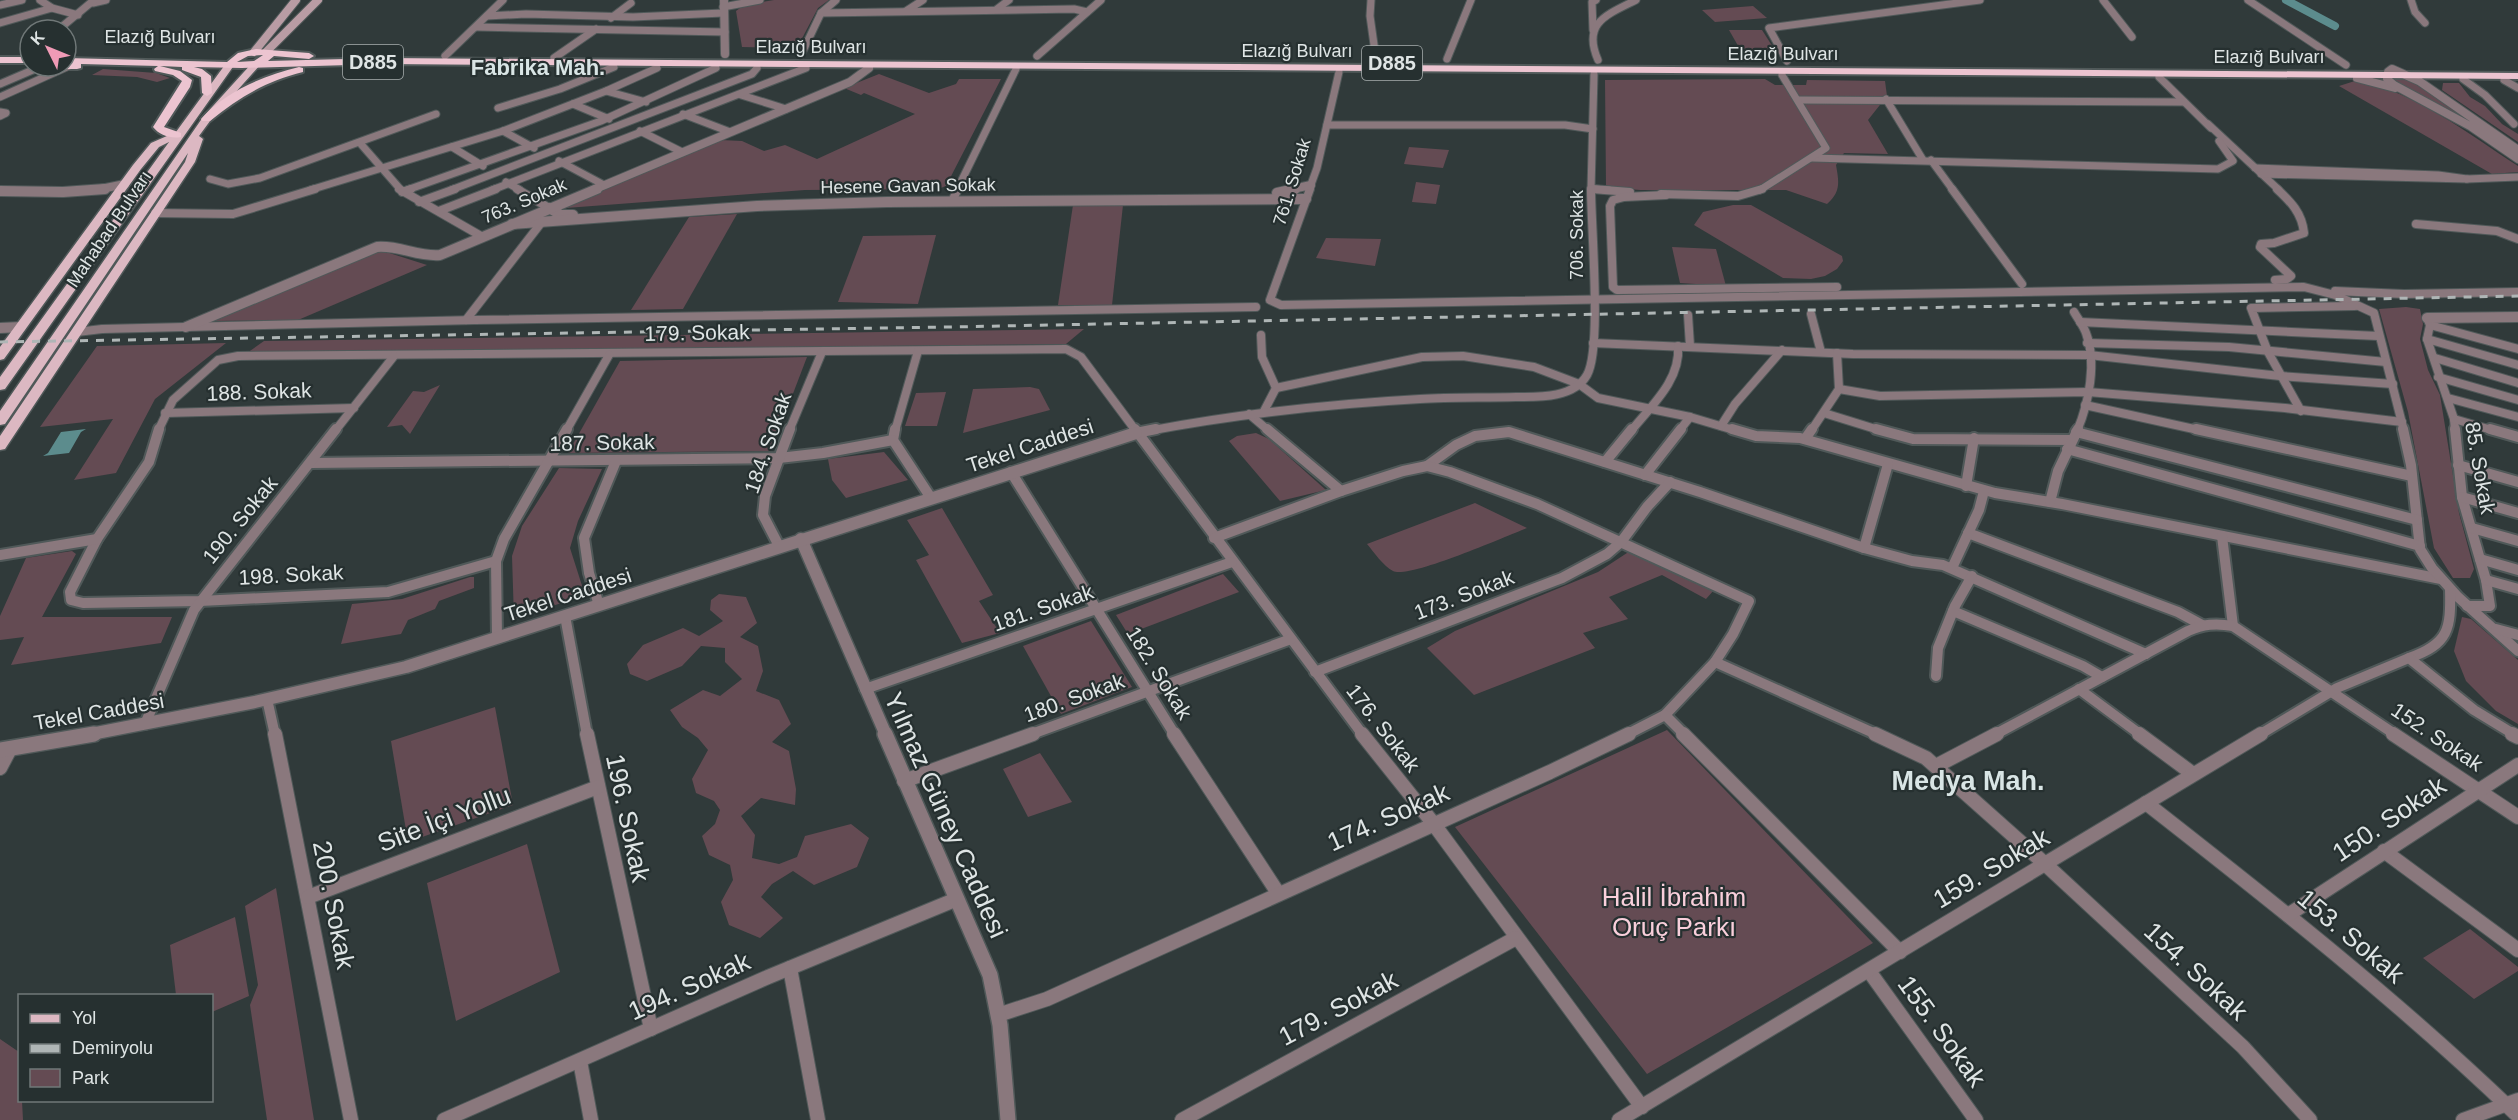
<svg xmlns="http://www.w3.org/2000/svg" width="2518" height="1120" font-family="Arial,sans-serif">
<rect width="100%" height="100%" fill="#303a3a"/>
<g fill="#644b53">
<polygon points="774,0 829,0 818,8 797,48 742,47 736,11 744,5"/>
<polygon points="1753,6 1767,18 1715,22 1702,10"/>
<polygon points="1729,30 1762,30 1776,52 1741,51"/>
<polygon points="103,69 156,73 170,78 157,82 137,77 92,75"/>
<polygon points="879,74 929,93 956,84 959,79 1001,79 946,186 938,189 805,190 566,208 566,205 720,140 742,141 764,151 785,145 817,159 915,114 864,93 861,95 844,88"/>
<path d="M1765,79L1775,85H1806L1807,80L1885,81L1887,96L1868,120L1888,154L1844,153L1836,165C1839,182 1841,192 1827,204L1786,190H1640L1606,187L1605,80Z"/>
<polygon points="2391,79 2411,79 2518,154 2471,123"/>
<path d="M2358,80C2418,94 2467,133 2518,166V172L2492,174L2339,86Z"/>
<polygon points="2443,83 2459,83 2470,97 2485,106 2502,124 2518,134 2518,142 2442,90"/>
<polygon points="1409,147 1449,150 1443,168 1404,164"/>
<polygon points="1416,182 1440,185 1436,204 1412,202"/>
<polygon points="1073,205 1123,205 1112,305 1058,305"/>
<polygon points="1733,205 1751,205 1842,256 1843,261 1837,269 1825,276 1811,279 1783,278 1694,225 1703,212"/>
<polygon points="737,214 683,309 631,310 689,217"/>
<polygon points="936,235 918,304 838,302 863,236"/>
<polygon points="1326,238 1381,239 1375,266 1316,258"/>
<polygon points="1672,247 1716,249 1726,286 1680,283"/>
<polygon points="377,251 383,251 427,265 298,320 212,321"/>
<polygon points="2406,307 2420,309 2423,324 2420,339 2428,370 2440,395 2459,513 2474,569 2470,578 2453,578 2434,548 2408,412 2379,309"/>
<polygon points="1084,329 1066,344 247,353 264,341"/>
<polygon points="226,343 155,399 116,473 74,480 113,419 40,427 97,346"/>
<polygon points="807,357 771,451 568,453 620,361"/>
<polygon points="440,385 410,434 402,425 387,427 413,391 424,392"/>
<polygon points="1030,387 1039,389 1050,410 963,433 973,389"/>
<polygon points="946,392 937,426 905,426 916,393"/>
<polygon points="1256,433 1269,439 1326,490 1280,501 1229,441 1237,436"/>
<polygon points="884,452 908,480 846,498 832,480 828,459"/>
<polygon points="559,468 602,469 578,521 570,548 585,595 514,619 512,556 522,526"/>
<path d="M1475,503L1527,528C1506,536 1409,579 1393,571C1383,566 1374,552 1367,544Z"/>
<polygon points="942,508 993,595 979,601 1000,633 962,643 916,560 929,555 907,520"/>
<polygon points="72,551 76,554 42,617 172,617 161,643 11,665 24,637 0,640 0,616 26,558"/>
<polygon points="1630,551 1714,590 1706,599 1662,575 1609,597 1628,619 1583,633 1595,648 1474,695 1427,648 1455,631 1598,572"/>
<polygon points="1223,574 1239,592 1128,634 1116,615"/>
<polygon points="470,577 474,577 474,588 439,601 435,609 408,620 401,634 341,644 352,604 402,599"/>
<polygon points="719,594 746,597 757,623 740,637 758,646 763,671 756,691 779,700 791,724 772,742 789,751 796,789 795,805 761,798 741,816 755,835 752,858 779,864 797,857 805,836 851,824 869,838 857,867 814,885 793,871 772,884 761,897 783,918 760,938 729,925 721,902 733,880 730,865 709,855 702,836 715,824 720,810 714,801 696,793 692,779 708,750 698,738 682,727 670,710 703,690 720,696 742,679 725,662 725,648 701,646 682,666 647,681 630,674 627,664 643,645 683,628 699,636 723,621 710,610 711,600"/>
<polygon points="2462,617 2471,619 2518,660 2518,724 2496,711 2466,681 2454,651"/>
<polygon points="1091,621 1132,687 1061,714 1023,646"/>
<polygon points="495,707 513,805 408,842 391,741"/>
<polygon points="1667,730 1873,943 1647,1074 1455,827"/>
<polygon points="1040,753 1072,802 1028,817 1003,769"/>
<polygon points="527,844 560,972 456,1021 427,883"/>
<polygon points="276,888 314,1120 267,1120 250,1005 258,985 245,906"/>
<polygon points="235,917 249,996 212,1012 212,996 176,995 170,945"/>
<polygon points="2470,929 2518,967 2518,971 2474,999 2423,958"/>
<polygon points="0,1039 19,1052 20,1100 22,1101 23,1120 0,1120"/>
</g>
<polygon fill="#5c8c8d" points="86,429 81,432 69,453 43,456 48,453 61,432"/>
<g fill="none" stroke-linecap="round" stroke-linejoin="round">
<polyline stroke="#5c8c8d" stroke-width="8" points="2286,0 2335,26"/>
<g stroke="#505959" stroke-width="9">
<g id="minor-far3">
<polyline points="40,0 52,8 78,15"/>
<polyline points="1371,0 1370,16 1376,59"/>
<polyline points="2103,0 2132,37"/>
<polyline points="2248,0 2346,65"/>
<polyline points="2411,0 2415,12 2425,23"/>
<polyline points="93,3 106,0"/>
<polyline points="0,5 22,0"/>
<polyline points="723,7 760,0"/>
<polyline points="997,9 1009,0"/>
<polyline points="906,11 923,0"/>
<polyline points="821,13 1074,9 1087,12"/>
<polyline points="487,16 526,14 633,17 723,13"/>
<polyline points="611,18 631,3"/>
<polyline points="0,23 52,8"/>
<polyline points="476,27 725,32"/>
<polyline points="58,30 94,0"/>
<polyline points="1593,30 1592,2 1596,0"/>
<polyline points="27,54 30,51"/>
<polyline points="801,55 821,13 836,0"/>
<polyline points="445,56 503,0"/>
<polyline points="1037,56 1101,0"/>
<polyline points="554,58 596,29"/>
<polyline points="1447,59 1471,0"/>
<path d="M1598,60C1582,23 1606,15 1636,0"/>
<polyline points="1787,61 1769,28 1980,0"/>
<polyline points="2159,77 2211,128"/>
<polyline points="2463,79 2485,95 2514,124"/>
<polyline points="2504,80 2518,88"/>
<polyline points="0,84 42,66"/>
<polyline points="606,91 646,102"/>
<polyline points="741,95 786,109"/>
<polyline points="0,97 69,66"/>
<polyline points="1886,99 1923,160"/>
<polyline points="1798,100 2184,102"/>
<polyline points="573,104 609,119"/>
<polyline points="498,108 560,89 614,67"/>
<polyline points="0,112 6,113 0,116"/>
<polyline points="683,114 730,132"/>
<polyline points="2208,124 2279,190"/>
<polyline points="1327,125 1565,125 1593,129"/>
<polyline points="503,131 534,148"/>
<polyline points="640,131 682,152"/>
<polyline points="360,143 401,190"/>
<polyline points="452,147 483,166"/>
<polyline points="1812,158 2218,169 2233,161 2219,141"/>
<polyline points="1931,160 1953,190"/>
<polyline points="559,161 604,185"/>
<polyline points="2255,168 2438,175 2467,179 2261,174"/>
<polyline points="210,179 228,184 260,178 436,114"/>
<polyline points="2467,179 2518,177"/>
<polyline points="506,182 520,190"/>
<polyline points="1592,189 1609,190"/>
<polyline points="310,190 503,131 606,91 657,68"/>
<polyline points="407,190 601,121 716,68"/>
<polyline points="451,190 752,74 757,68"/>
<polyline points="492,190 806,68"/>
<polyline points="957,190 1016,69"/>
<polyline points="1309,190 1317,168 1339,72"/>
<polyline points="1591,190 1594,74"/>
<polyline points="1760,190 1826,148 1782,75"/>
</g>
</g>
<g stroke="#505959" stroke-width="10">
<g id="minor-far2">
<polyline points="399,189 481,236"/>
<polyline points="517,189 549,208"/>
<polyline points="1310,189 1270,300 1281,305 2304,287 2335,295 2374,313 2404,431"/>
<polyline points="1592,189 1630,192"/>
<polyline points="1952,189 2022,284"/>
<polyline points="402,192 411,189"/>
<polyline points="1661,194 1738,196 1762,189"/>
<polyline points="1666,195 1624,197 1613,200 1610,206 1613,287 1617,290 1837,287"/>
<polyline points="952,201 958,189"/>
<polyline points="419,202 455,189"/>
<polyline points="439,211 496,189"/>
<polyline points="155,213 233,214 315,189"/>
<polyline points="2416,224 2497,231 2518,239"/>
<path d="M2275,280L2287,279L2291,276L2260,247L2261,244L2274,243L2304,233C2302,213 2291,202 2277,189"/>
<polyline points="2335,291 2404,294 2518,292"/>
<path d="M2074,312C2078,319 2083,325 2086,333C2097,362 2089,403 2077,431"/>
<polyline points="1811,314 1821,352"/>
<polyline points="1688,315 1690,346"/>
<polyline points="2427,318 2430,325 2427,339 2454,419 2455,431"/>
<polyline points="466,320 541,223"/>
<polyline points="2080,322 2378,336"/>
<polyline points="2430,325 2518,349"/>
<polyline points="77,332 102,329 475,320 1256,307"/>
<polyline points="1261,335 1262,357 1276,388 1264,411"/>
<polyline points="2427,339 2518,365"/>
<polyline points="1593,343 1853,354 2089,355 2280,376 2393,384"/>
<polyline points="2087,343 2229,347 2386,362"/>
<polyline points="2435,358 2518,383"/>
<polyline points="2438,377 2518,400"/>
<polyline points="1276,388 1422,357 1463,356 1534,367 1579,384 1598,398 1690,417 1737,431"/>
<polyline points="1839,389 1880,396 2088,392 2285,408 2402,422"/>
<polyline points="2448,398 2518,417"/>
<polyline points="2085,405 2203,431"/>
<polyline points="2301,411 2268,352 2251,308 2355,306"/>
<polyline points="165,413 354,408"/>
<polyline points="1824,413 1882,431"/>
<polyline points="1249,414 1269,431"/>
<polyline points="2454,419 2495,431"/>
<polyline points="1721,426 1735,404 1782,350"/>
<polyline points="158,431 173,400 218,360 238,356 1066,349 1081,357 1136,431"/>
<polyline points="335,431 394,356"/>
<polyline points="566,431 609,355"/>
<polyline points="789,431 822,352"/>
<polyline points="895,431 918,351"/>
<path d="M1148,431C1238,414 1329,404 1420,399C1452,397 1484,398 1516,397C1539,397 1574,398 1587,375C1602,349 1591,226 1591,189"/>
<path d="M1631,431C1651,406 1681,380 1678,346"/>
<polyline points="1679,431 1690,417"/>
<polyline points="1811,431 1839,389 1837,353"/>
</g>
</g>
<g stroke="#505959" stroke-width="14">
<g id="minor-far1">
<polyline points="159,429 149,462 97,539 70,592 71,600 83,603 200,601 388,592 496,561"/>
<polyline points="895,429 893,440 931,498"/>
<polyline points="1135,429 1363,735"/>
<polyline points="1267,429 1341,491"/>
<polyline points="1732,429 1756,436 1800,438 1995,493 2062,504 2441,579"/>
<polyline points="1876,429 1913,439 2072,440"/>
<polyline points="2196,429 2412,476"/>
<polyline points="2403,429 2411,465 2420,549 2432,568 2458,597 2518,651"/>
<polyline points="2455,429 2462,497 2486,580 2490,606 2467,606"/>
<polyline points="2490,429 2518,437"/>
<polyline points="2076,432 2417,520"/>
<polyline points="1136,433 1156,429"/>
<polyline points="1805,439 1812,429"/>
<polyline points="2067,449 2420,546"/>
<polyline points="1605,462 1632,429"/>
<polyline points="311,463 779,458 823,453 893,440"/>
<polyline points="2458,465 2518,482"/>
<polyline points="1427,466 1456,445 1475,436 1509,432 1700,492 1864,548 1912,561 1943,565 2146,654"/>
<polyline points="1011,472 1175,735"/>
<polyline points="1645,475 1681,429"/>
<polyline points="1966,486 1974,438"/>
<polyline points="2462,497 2518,513"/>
<polyline points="2050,502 2058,471 2078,429"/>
<polyline points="2472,528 2518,541"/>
<polyline points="1968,533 2178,612 2202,625"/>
<polyline points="2222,536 2233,626"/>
<polyline points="1214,538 1341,491 1403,471 1427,466 1450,472 1537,504 1749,601 1733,634 1715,662 1665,715 1626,735"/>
<polyline points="779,546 763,515 765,496 790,429"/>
<polyline points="1864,548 1888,464"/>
<polyline points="0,555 97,539"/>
<polyline points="2480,559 2518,570"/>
<polyline points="1952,568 1979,510 1984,491"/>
<polyline points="2486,580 2518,589"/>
<polyline points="599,605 589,573 584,538 616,461"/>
<polyline points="1953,611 2083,666 2102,677"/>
<polyline points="565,616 587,735"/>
<polyline points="2496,629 2518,635"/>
<polyline points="497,638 496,561 504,539 567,429"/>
<path d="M2409,658C2449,644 2451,629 2450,589"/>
<polyline points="1715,662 1878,735"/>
<polyline points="1315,672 1562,578 1607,554 1621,542 1647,507 1670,482"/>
<polyline points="1936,676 1938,648 1955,606 1972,576"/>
<polyline points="865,689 1232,562"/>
<polyline points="2079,689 2141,735"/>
<polyline points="267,699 275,735"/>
<polyline points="1665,715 1685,735"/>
<polyline points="145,724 194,610 336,429"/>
<polyline points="1029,735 1291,639"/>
<path d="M1994,735L2188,631C2203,624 2216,623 2233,626L2396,735"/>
<polyline points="2259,735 2337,688 2409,658 2474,710 2515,735"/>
</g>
</g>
<g stroke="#505959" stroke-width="16">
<g id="minor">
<polyline points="275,734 351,1120"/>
<polyline points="587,734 651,1029"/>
<polyline points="1174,734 1278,893"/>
<polyline points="1362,734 1433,823 1642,1107"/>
<polyline points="1683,734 1900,952"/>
<polyline points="1875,734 1926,758 2044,863 2243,1047 2310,1120"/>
<polyline points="2139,734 2193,774"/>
<polyline points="2393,734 2518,817"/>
<polyline points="2512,734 2518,737"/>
<polyline points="1936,766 1997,734"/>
<polyline points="0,768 10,749"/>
<polyline points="904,781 1033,734"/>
<path d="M2146,803C2274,903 2401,1003 2518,1116"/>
<polyline points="2384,851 2518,950"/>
<polyline points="308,897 598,787"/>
<polyline points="2288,915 2518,765"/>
<polyline points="790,968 818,1120"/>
<polyline points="1869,971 1976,1120"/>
<polyline points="998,1015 1047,999 1550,772 1629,734"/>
<polyline points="580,1061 591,1120"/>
<polyline points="444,1120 768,977 957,899"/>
<polyline points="1182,1120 1516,938"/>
<polyline points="1619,1120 2261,734"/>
<polyline points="2463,1120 2518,1100"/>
</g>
</g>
<g stroke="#505959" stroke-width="10">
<g id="tertiary-far3">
<polyline points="724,0 725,54"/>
<polyline points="2357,78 2395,88"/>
<polyline points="2518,150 2419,81 2392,69 2388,72 2387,79 2394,85 2470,126 2518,159"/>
<polyline points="96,190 125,184"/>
<polyline points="593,190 850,82 869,68"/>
<polyline points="1288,190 1311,185"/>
</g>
</g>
<g stroke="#505959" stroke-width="12">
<g id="tertiary-far2">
<polyline points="0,191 63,192 105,189"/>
<polyline points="1277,193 1295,189"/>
<polyline points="549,208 561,215 573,215"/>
<polyline points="512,224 757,206 887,202 1306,199"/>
<polyline points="2427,318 2518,317"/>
<path d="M186,327L377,247C399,245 418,257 440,255L597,189"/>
<polyline points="0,328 21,327"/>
</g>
</g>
<g stroke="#505959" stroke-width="15">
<g id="tertiary-far1">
<polyline points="801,539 886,735"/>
<polyline points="86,735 255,702 406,667 1136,433"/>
</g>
</g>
<g stroke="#505959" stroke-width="18">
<g id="tertiary">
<polyline points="885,734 990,975 1000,1025 1008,1120"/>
<polyline points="0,750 94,734"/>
</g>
</g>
<g stroke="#505959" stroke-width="10">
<g id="secondary">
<polyline points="254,52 296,0"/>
<polyline points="266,52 318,0"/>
</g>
</g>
<g stroke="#505959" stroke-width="3">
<g id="primary">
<polygon points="227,62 235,64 5,389 0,390 0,377 169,142 159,147 141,169 4,359 0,360 0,347 133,165 151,143 176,132"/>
<polygon points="253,62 261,64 210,121 199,136 203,139 195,162 5,449 0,450 0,436 185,162 188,153 5,424 0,425 0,411 203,117"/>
</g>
</g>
<g stroke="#505959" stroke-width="4">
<g id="trunk">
<path d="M256,49L309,53L314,56L309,59L274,56L268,61L384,58L2518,73V79L384,64L242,68L194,67L202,69L211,76L212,93L207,96L202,93L201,77L182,70V67L160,66L180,71L192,80L190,87L164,127L181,133V137C171,139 159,135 153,127L182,81L173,75L155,71L154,69L158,66L81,64V68L77,69H48L43,66H66V58L227,62L238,53ZM263,55L254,61L237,62L248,56Z"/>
<rect x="0" y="57" width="30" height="6"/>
<path d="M299,67L303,68V72C266,81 238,98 210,121H202L201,119C226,91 263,76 299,67Z"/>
</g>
</g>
<use href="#minor-far3" stroke="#8a787d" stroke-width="7"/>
<use href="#minor-far2" stroke="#8a787d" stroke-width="8"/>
<use href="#minor-far1" stroke="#8a787d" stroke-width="10"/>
<use href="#minor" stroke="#8a787d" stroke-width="14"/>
<use href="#tertiary-far3" stroke="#8a787d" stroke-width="8"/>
<use href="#tertiary-far2" stroke="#8a787d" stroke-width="10"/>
<use href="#tertiary-far1" stroke="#8a787d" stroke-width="12"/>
<use href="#tertiary" stroke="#8a787d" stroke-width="15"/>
<use href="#secondary" stroke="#b99ca4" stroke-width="8"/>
<use href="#primary" fill="#dcb8c2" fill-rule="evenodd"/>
<use href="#trunk" fill="#ecc4d0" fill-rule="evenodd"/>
<polyline stroke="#afb6b6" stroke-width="3" stroke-dasharray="8 8" stroke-linecap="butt" points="0,342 949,327 2518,296"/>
</g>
<g text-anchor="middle" stroke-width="4.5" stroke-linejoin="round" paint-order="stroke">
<g font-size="18" fill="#dfe5e5" stroke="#263030">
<text x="160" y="43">Elazığ Bulvarı</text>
<text x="811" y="53">Elazığ Bulvarı</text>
<text x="1297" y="57">Elazığ Bulvarı</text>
<text x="1783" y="60">Elazığ Bulvarı</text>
<text x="2269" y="63">Elazığ Bulvarı</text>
<text transform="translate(1292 182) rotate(-73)" y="6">761. Sokak</text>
<text transform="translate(908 186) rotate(-1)" y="6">Hesene Gavan Sokak</text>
<text transform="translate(524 201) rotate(-23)" y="6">763. Sokak</text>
<text transform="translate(109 229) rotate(-56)" y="6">Mahabad Bulvarı</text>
<text transform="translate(1577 235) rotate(-90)" y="6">706. Sokak</text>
</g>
<g fill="#263030" stroke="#a8afaf" stroke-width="1.5">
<rect x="343" y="45" width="60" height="34" rx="4.5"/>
<rect x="1362" y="46" width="60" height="34" rx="4.5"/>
</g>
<g font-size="20" font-weight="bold" fill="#dfe5e5">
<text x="373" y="69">D885</text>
<text x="1392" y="70">D885</text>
</g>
<g font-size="21" fill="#dfe5e5" stroke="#263030">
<text transform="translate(697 333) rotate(-1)" y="7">179. Sokak</text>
<text transform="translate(259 392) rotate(-2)" y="7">188. Sokak</text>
<text transform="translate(602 443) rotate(-1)" y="7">187. Sokak</text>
<text transform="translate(768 443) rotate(-71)" y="7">184. Sokak</text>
<text transform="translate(1030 446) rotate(-18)" y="7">Tekel Caddesi</text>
<text transform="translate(2480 468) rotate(80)" y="7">85. Sokak</text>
<text transform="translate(240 520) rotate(-51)" y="7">190. Sokak</text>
<text transform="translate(291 575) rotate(-3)" y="7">198. Sokak</text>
<text transform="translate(568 595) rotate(-18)" y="7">Tekel Caddesi</text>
<text transform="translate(1464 595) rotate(-21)" y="7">173. Sokak</text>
<text transform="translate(1043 608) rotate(-19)" y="7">181. Sokak</text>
<text transform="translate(1159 673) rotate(58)" y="7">182. Sokak</text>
<text transform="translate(1074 698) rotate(-20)" y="7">180. Sokak</text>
<text transform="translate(99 712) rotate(-10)" y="7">Tekel Caddesi</text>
<text transform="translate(1383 728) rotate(52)" y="7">176. Sokak</text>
<text transform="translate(2437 737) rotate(34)" y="7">152. Sokak</text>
</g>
<g font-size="22" font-weight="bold" fill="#d9e5e5" stroke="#263030">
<text x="538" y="75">Fabrika Mah.</text>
</g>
<g font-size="26" fill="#dfe5e5" stroke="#263030">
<text transform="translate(946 815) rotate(66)" y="9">Yılmaz Güney Caddesi</text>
<text transform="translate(1388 817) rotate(-24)" y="9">174. Sokak</text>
<text transform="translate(628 818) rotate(78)" y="9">196. Sokak</text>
<text transform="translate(444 819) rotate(-21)" y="9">Site İçi Yollu</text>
<text transform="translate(2389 819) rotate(-34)" y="9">150. Sokak</text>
<text transform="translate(1991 868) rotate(-31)" y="9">159. Sokak</text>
<text transform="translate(334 905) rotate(79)" y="9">200. Sokak</text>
<text transform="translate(2351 936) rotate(40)" y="9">153. Sokak</text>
<text transform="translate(2196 971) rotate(43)" y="9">154. Sokak</text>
<text transform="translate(689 986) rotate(-24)" y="9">194. Sokak</text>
<text transform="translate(1338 1008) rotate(-28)" y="9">179. Sokak</text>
<text transform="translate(1942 1031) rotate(54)" y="9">155. Sokak</text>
</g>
<g font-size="26" fill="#f9cfdb" stroke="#263030">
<text x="1674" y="906">Halil İbrahim<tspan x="1674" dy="30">Oruç Parkı</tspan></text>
</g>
<g font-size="27" font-weight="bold" fill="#d9e5e5" stroke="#263030">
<text x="1968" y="790">Medya Mah.</text>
</g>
</g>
<rect x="18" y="994" width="195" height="108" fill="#263030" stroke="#707878" stroke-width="1.5"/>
<rect x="30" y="1014" width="30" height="9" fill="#dcb8c2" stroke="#707878" stroke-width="1.5"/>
<text x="72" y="1024" font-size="18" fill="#dfe5e5">Yol</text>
<rect x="30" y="1044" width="30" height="9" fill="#afb6b6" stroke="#707878" stroke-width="1.5"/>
<text x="72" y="1054" font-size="18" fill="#dfe5e5">Demiryolu</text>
<rect x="30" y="1069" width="30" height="18" fill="#644b53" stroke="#707878" stroke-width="1.5"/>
<text x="72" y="1084" font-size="18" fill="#dfe5e5">Park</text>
<g transform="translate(48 48) rotate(313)"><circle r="28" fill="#263030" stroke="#707878" stroke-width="1.5"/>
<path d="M0-4.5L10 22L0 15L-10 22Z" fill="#f09ab6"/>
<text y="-9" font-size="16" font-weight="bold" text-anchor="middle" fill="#dfe5e5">K</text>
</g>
</svg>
